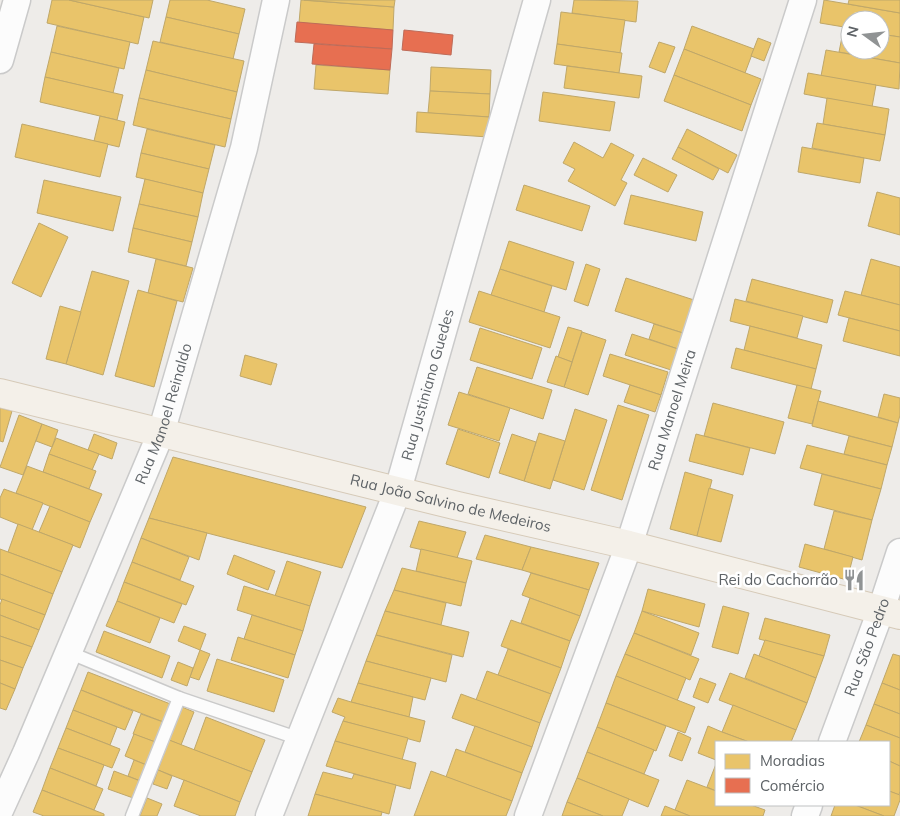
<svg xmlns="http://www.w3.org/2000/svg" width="900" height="816" font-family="Mulish,sans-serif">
<rect width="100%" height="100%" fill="#eeece9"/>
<g fill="#e9c46a" stroke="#bfa769">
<polygon points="52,0 69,0 144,17 138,44 47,23"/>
<polygon points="69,0 153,0 149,18"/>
<polygon points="170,0 207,0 245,9 239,34 166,17"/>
<polygon points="301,0 394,7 393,30 299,23"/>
<polygon points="304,0 395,0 394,7"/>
<polygon points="574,0 638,1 636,22 572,13"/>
<polygon points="824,0 900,13 900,37 880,34 880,20 850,20 850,28 820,23"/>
<polygon points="849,0 900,0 900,13 848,4"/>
<polygon points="561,12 625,20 620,53 557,44"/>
<polygon points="166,17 239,34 233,59 160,42"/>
<polygon points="57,26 130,42 124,69 51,52"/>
<polygon points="692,26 754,49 745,73 684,49"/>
<polygon points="844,27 850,28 850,50 880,50 880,34 900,37 900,63 839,52"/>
<polygon points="758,38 771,43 764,61 751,56"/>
<polygon points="153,41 244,61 237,92 146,70"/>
<polygon points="659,42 675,47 665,73 649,67"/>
<polygon points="557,44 622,53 619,73 554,64"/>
<polygon points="684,49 761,79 751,105 674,75"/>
<polygon points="826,50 900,63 899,89 821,76"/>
<polygon points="51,52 119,68 113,93 45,77"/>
<polygon points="316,65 390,70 388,94 314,89"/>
<polygon points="567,66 642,76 639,98 564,88"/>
<polygon points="431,67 491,70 490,94 430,91"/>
<polygon points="146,70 237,92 231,119 139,98"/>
<polygon points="808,73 876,85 872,107 804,94"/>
<polygon points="674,75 751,105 742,131 664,101"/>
<polygon points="45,77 123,95 117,120 40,102"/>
<polygon points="430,91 490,94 489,117 428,113"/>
<polygon points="543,92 615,102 610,131 539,121"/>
<polygon points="139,98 231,119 225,147 133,125"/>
<polygon points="827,98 889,109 885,135 823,124"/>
<polygon points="417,112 489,117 488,137 416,132"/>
<polygon points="100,116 125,122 119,147 94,141"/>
<polygon points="817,123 885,135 880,161 812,148"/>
<polygon points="22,124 108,144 100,177 15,157"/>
<polygon points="147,129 215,145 209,169 141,153"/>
<polygon points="687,129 737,155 728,173 678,147"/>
<polygon points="574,142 603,158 611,143 634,155 621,180 627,183 615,206 568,181 575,169 563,163"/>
<polygon points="678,147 719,169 713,180 672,159"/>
<polygon points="802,147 864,158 860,183 798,172"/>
<polygon points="141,153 209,169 203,193 136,177"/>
<polygon points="643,158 677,175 668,192 634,175"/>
<polygon points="145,179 203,193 198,217 139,204"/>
<polygon points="44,180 121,197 113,231 37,213"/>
<polygon points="524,185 590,206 582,231 516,210"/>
<polygon points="877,192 900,198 900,235 868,226"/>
<polygon points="631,195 703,212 696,241 624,224"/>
<polygon points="139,204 198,217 192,242 133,228"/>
<polygon points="39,223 68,237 41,297 12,283"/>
<polygon points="133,228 192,242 186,266 128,252"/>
<polygon points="509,241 574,262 566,290 500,269"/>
<polygon points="156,259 193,268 183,302 148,293"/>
<polygon points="871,259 900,267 900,305 861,295"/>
<polygon points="586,264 600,269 588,306 574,301"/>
<polygon points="500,269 552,286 544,312 491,295"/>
<polygon points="92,271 129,281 103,375 66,364"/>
<polygon points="626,278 694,300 683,333 615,311"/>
<polygon points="752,279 833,300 827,323 746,301"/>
<polygon points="138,290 177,301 154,387 115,376"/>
<polygon points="479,291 560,317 550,348 469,322"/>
<polygon points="845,291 900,305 900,331 838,315"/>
<polygon points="735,299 803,316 797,338 730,321"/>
<polygon points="60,306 81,312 66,364 46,359"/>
<polygon points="849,318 900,331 900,356 843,341"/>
<polygon points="654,324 683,333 678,349 649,339"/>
<polygon points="750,326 822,345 816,369 744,350"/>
<polygon points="568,327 582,331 572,362 558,357"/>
<polygon points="480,328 542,348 532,379 470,360"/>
<polygon points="582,332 606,340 588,395 564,387"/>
<polygon points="632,334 678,349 671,370 625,355"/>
<polygon points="736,348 816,369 811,389 731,368"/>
<polygon points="610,354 668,372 661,395 603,376"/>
<polygon points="245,355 277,364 271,385 240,376"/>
<polygon points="556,356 572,362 564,387 547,382"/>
<polygon points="477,367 552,390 543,419 468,394"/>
<polygon points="630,385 661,395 655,412 624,402"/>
<polygon points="797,385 821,391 812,424 788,418"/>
<polygon points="459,392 510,408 499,441 448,425"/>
<polygon points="884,394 900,398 900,415 898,423 878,417"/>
<polygon points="818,401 898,423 892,447 812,426"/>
<polygon points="713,403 784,422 775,454 704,436"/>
<polygon points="618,405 649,415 622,500 591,490"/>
<polygon points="0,408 12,411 3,442 0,441"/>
<polygon points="575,409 607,420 584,490 553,480"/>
<polygon points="19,415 42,424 23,475 0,467"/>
<polygon points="42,424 58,430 52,447 36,441"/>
<polygon points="458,429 500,443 489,478 446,464"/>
<polygon points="539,433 565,441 550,489 524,481"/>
<polygon points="94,434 117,443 112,459 88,450"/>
<polygon points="512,434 536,442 524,481 499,473"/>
<polygon points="696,434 750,448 743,475 689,461"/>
<polygon points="849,436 892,447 887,465 844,454"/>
<polygon points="56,438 99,454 92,470 49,454"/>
<polygon points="807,445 887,465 881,489 800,468"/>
<polygon points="49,454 96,471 89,489 43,472"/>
<polygon points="173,457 366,507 342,568 149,518"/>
<polygon points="27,466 102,494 90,522 16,493"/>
<polygon points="685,472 712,480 697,536 670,529"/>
<polygon points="822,474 881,489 872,520 814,505"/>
<polygon points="709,488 733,495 721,542 697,536"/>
<polygon points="4,489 43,503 32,530 0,517 0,498"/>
<polygon points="50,506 90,522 80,548 39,532"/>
<polygon points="834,511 872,520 862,560 824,549"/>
<polygon points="149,518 207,533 199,560 141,538"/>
<polygon points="419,521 466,532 457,558 410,547"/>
<polygon points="18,524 73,545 62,572 8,552"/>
<polygon points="485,535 531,547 522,570 476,559"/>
<polygon points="141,538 189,557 180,580 132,562"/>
<polygon points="805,544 853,557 847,580 799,567"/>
<polygon points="531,547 599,563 589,590 522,570"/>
<polygon points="0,549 62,572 53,594 0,574"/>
<polygon points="421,549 472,561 466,583 416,571"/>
<polygon points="234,555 275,571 268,590 227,574"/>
<polygon points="287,561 321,572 310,606 275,596"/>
<polygon points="132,562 194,586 186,605 124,582"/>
<polygon points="402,568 466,583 461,606 394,590"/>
<polygon points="531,573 589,590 580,616 522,595"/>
<polygon points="0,574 53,594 45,615 0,599"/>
<polygon points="124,582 182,604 174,623 117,601"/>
<polygon points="244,586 310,606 303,631 237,610"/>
<polygon points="648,589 705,604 699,627 642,611"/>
<polygon points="394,590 446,603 441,625 385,611"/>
<polygon points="530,598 580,616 570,641 521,623"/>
<polygon points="2,599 45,615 39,630 0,615 0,605"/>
<polygon points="117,601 160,618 150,643 106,626"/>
<polygon points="723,606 749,613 738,654 712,647"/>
<polygon points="385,611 469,632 463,657 376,635"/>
<polygon points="642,611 699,633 691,655 634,633"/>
<polygon points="0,615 39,630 32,647 0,636"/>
<polygon points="252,615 303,631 295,655 244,639"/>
<polygon points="765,618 830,635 824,656 759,639"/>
<polygon points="511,620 570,641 561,668 501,646"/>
<polygon points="184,626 206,634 200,650 178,641"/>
<polygon points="104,631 170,656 162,678 96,652"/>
<polygon points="634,633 699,659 690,680 625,654"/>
<polygon points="376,635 452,655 446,682 366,661"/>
<polygon points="0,636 32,647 23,668 0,660"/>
<polygon points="238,637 295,655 288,678 231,660"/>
<polygon points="765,640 824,656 816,678 759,656"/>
<polygon points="508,649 561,668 551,694 498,675"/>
<polygon points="200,650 210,654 199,680 190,677"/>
<polygon points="625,654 686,678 677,701 616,676"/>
<polygon points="754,654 816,678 807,703 745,678"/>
<polygon points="893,654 900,656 900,690 882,683"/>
<polygon points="217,659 284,680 274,712 207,691"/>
<polygon points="0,660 23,668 15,689 0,683"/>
<polygon points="366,661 431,678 425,700 358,683"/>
<polygon points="178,662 193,668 187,686 171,680"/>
<polygon points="487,671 551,694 540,723 476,700"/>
<polygon points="88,672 173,705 166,723 81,690"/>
<polygon points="730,673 807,703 796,730 719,700"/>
<polygon points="616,676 695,707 685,733 606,703"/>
<polygon points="700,678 716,684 708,703 693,697"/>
<polygon points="0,683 15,689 6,710 0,708"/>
<polygon points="358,683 413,697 409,717 351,702"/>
<polygon points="882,683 900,690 900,714 874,704"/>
<polygon points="81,690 133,711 125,730 73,710"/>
<polygon points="461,694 540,723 532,747 452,718"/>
<polygon points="338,698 351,702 425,721 420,742 343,721 345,717 332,712"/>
<polygon points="606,703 666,726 656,751 597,727"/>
<polygon points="874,704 900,714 900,738 866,725"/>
<polygon points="733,705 796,730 791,742 749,742 722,732"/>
<polygon points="182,707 194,712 181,745 169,740"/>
<polygon points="73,710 117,727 110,745 66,728"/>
<polygon points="141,714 166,723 158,743 133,734"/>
<polygon points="206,717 265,740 252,772 194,750"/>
<polygon points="343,721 408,738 402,760 335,741"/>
<polygon points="866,725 900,738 900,766 889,761 889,742 859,742"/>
<polygon points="475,726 532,747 522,773 465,752"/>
<polygon points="708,726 722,732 749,742 716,742 716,760 698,753"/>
<polygon points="597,727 654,750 644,774 587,752"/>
<polygon points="66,728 120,749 112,768 58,748"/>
<polygon points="678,732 691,738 682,761 669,756"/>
<polygon points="134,734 158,743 149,766 125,756"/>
<polygon points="169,740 252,772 240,802 158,770"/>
<polygon points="335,741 416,763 410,789 326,766"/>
<polygon points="58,748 104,765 96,786 50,768"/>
<polygon points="456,749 522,773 512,801 446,777"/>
<polygon points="587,752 659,780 648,807 577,778"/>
<polygon points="134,760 149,766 143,782 128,776"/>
<polygon points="889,761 900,766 900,791 899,795 889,791"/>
<polygon points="716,764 716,791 707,787"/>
<polygon points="50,768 103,789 94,810 42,790"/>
<polygon points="158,770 172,776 167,789 153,784"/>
<polygon points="114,771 143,782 136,799 108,789"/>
<polygon points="431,771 512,801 506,816 414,816"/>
<polygon points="323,772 352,779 354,774 396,785 389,814 315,794"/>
<polygon points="577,778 629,799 622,816 603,816 567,802"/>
<polygon points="184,780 240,802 235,816 201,816 174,806"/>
<polygon points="687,780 716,791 716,805 751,805 765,810 763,816 690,816 675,810"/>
<polygon points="42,790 104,814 104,816 44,816 33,812"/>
<polygon points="889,791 900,795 900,800 894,816 884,816 855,805 889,805"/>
<polygon points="315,794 382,812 381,816 308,816"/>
<polygon points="147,798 162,804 157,816 140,816"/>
<polygon points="567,802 603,816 562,816"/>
<polygon points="835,805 855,805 884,816 831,816"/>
<polygon points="665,806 690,816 661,816"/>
</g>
<g fill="#e76f51" stroke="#be6b58">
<polygon points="297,22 393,30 392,49 295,42"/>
<polygon points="404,30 453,35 451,55 402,50"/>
<polygon points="314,44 392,49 390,70 312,64"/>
</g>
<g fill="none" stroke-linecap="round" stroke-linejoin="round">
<g stroke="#cacaca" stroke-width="15">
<g id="service">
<polyline points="68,652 179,698 300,739"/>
<polyline points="132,816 179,698"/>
</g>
</g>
<g stroke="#cacaca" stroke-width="29">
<g id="minor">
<polyline points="0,60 17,0"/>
<path id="s1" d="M832,742L881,610L900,552"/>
<path id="s2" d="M0,810L26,753L161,433L244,148L276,0"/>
<path id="s3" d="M269,816L398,490L537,0"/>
<path id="s4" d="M528,816L629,545L803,0"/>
<polyline points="805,816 809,805"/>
</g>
</g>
<g stroke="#d6cab8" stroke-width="30">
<g id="primary">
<path id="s5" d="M0,393L458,506L629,545L900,615"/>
</g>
</g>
<use href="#service" stroke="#fcfcfc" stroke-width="12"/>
<use href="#minor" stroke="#fcfcfc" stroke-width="26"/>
<use href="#primary" stroke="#f4f0e9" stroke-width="28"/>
</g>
<defs>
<g id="restaurant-bare" transform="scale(1.725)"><path d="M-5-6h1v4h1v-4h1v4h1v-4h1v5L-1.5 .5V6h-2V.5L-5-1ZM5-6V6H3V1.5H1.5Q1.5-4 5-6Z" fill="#909394" stroke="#fff" stroke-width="2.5" paint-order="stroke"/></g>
</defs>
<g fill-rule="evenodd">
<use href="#restaurant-bare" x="854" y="580"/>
</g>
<g text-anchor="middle" stroke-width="5" stroke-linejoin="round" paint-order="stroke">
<g font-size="15" fill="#5e6367" stroke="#fff">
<text dy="5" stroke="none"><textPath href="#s3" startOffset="460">Rua Justiniano Guedes</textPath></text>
<text dy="5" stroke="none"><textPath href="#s4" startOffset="431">Rua Manoel Meira</textPath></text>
<text dy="5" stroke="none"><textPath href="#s2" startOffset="429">Rua Manoel Reinaldo</textPath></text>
<text dy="5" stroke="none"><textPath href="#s5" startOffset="464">Rua João Salvino de Medeiros</textPath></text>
<text dy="5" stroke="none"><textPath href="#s1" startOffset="101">Rua São Pedro</textPath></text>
</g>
<g font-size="15" fill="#5e6367" stroke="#fff" text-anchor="end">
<text x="838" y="585">Rei do Cachorrão</text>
</g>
</g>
<rect x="715" y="741" width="175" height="65" fill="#ffffff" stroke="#bfc1c2"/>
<rect x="725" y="754" width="25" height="15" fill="#e9c46a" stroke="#bfc1c2"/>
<text x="760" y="766" font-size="15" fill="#5e6367">Moradias</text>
<rect x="725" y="778" width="25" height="15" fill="#e76f51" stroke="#bfc1c2"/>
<text x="760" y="791" font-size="15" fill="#5e6367">Comércio</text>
<g transform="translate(865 35) rotate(285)"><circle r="24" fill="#ffffff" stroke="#bfc1c2"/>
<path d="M0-4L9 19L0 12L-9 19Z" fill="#909394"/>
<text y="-8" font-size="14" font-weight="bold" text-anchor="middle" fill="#5e6367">N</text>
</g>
</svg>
